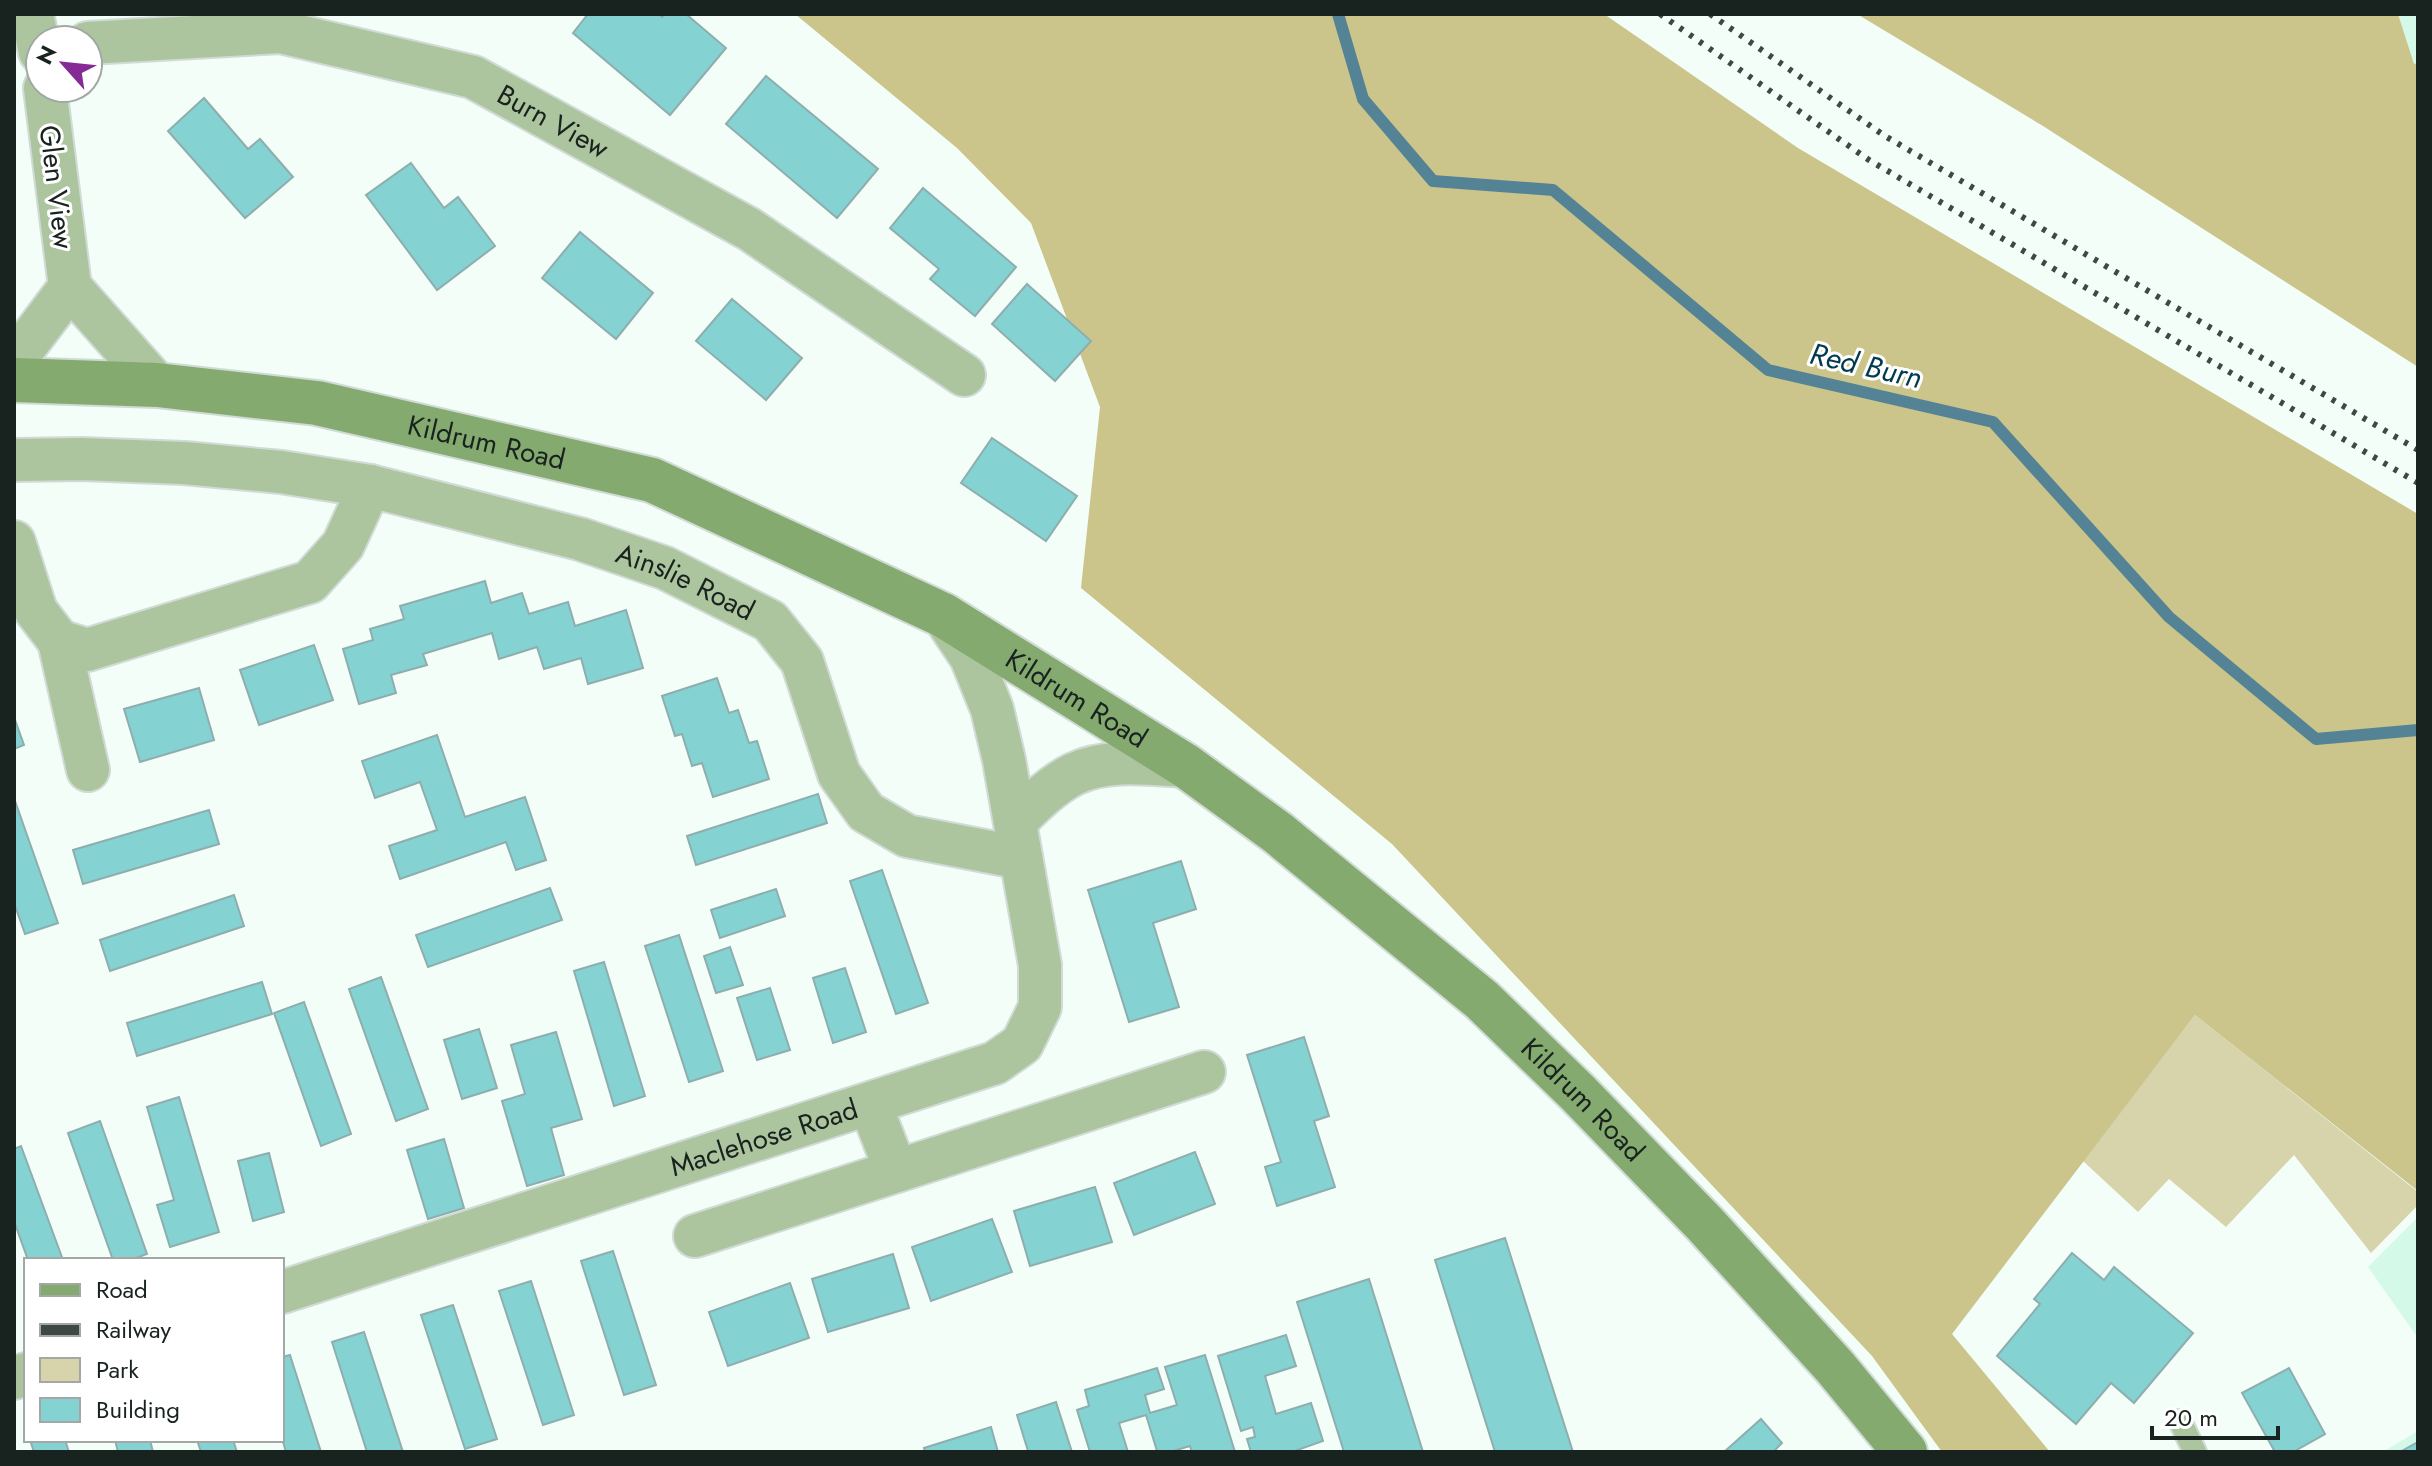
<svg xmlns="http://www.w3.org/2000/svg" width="2432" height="1466" font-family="Jost,sans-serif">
<rect width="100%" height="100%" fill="#f3fef9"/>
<g fill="#d4f9e8">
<polygon points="2398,14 2418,14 2418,63 2414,65"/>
<polygon points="2418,1217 2418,1338 2368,1267"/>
<polygon points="2418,1431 2418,1452 2383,1452"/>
</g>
<polygon fill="#d7d3aa" points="2195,1015 2418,1192 2418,1205 2371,1253 2294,1155 2226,1227 2169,1179 2138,1212 2083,1161"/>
<g fill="#cbc58b">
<polygon points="795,14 1604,14 1798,148 2418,514 2418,1191 2195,1015 1952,1334 2050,1452 1942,1452 1872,1356 1392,844 1081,588 1100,407 1031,223 957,148"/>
<polygon points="1857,14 2398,14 2414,64 2418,63 2418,367 2043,126"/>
</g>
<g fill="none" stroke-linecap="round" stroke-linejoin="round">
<polyline stroke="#548396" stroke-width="12" points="1338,14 1363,99 1433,181 1553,190 1768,370 1993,422 2169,617 2316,739 2418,730"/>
</g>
<g fill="#85d2d3" stroke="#8eaeae" stroke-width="2">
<polygon points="588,14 659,14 662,17 665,14 686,14 726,48 670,115 573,33"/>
<polygon points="766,76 878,169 837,218 726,124"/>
<polygon points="204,98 248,149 260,139 293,177 245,218 168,131"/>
<polygon points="411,163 444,208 458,197 495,246 437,290 366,195"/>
<polygon points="923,188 1016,267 975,316 930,279 939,269 890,228"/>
<polygon points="580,232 653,293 616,339 542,278"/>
<polygon points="1027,284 1091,341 1055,381 992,324"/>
<polygon points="732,299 802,358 766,400 696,341"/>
<polygon points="992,438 1077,496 1046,541 961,483"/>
<polygon points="485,581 491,603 522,593 529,614 568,602 575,626 626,610 643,668 588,684 581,658 544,669 537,647 499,659 492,633 423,654 427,665 391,675 396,693 359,704 343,649 373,640 370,629 404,619 400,606"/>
<polygon points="314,645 333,700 259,725 240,670"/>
<polygon points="717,678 729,713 738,710 749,743 757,741 769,779 713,797 702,763 692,766 682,734 675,736 662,696"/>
<polygon points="199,688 214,740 140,762 124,709"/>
<polygon points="14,717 24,745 14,749"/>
<polygon points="437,735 465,817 525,797 546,860 516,870 506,842 400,879 389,846 437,830 420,782 375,798 362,761"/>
<polygon points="818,794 827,823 696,865 687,836"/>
<polygon points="14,798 58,923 25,934 14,903"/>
<polygon points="209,810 219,844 83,884 73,850"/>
<polygon points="1181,861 1196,909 1153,923 1179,1007 1129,1022 1088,890"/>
<polygon points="882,870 928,1003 896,1014 850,881"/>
<polygon points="550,888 562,920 428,967 416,935"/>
<polygon points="776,889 785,916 720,938 711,910"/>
<polygon points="234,895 244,926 110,971 100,940"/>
<polygon points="679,935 723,1071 689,1082 645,946"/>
<polygon points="730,947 743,985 716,993 704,956"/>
<polygon points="604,962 645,1096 614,1106 574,971"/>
<polygon points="845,968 866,1032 833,1043 813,978"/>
<polygon points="381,977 428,1109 396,1121 349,989"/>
<polygon points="262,982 272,1014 137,1056 127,1023"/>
<polygon points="770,988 790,1050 757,1060 737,998"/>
<polygon points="304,1002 351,1134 321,1146 274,1013"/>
<polygon points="479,1029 497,1088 462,1099 444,1040"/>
<polygon points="556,1032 582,1119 551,1128 564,1175 527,1186 502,1101 525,1094 511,1045"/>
<polygon points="1304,1037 1329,1116 1314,1121 1335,1187 1277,1206 1265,1167 1281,1162 1247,1055"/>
<polygon points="179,1097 219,1232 170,1247 157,1205 174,1200 147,1107"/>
<polygon points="100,1121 147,1254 131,1260 113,1260 68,1133"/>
<polygon points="444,1139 464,1208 428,1219 407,1150"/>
<polygon points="21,1146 63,1260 28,1260 14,1221 14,1149"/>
<polygon points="1195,1152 1215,1204 1134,1235 1114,1183"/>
<polygon points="269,1153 284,1212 253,1221 238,1161"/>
<polygon points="1095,1187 1112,1242 1030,1266 1014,1211"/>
<polygon points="992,1219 1012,1272 931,1301 912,1247"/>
<polygon points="1505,1238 1573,1452 1495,1452 1435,1260"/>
<polygon points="613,1251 656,1385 624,1395 581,1261"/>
<polygon points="2072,1253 2104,1280 2114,1267 2193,1333 2134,1403 2111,1383 2076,1424 1997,1356 2040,1304 2034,1299"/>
<polygon points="893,1254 909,1308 828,1332 812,1279"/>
<polygon points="1369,1279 1423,1452 1344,1452 1297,1302"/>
<polygon points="531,1281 574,1415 543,1425 499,1291"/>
<polygon points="790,1283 809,1338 728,1366 709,1312"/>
<polygon points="453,1305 497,1439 465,1449 421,1315"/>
<polygon points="364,1332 403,1452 367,1452 332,1342"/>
<polygon points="1286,1335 1296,1366 1265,1376 1276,1414 1311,1403 1323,1441 1292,1452 1251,1452 1247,1439 1255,1437 1253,1427 1241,1431 1218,1356"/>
<polygon points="290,1355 321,1452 286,1452 282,1438 282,1357"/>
<polygon points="1205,1355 1235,1452 1192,1452 1190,1446 1170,1452 1153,1452 1157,1451 1146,1415 1119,1423 1128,1452 1090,1452 1077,1410 1089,1406 1085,1390 1157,1368 1164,1389 1145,1395 1150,1413 1177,1405 1165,1367"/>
<polygon points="2289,1368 2325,1434 2293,1452 2275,1452 2242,1393"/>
<polygon points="1056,1402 1072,1452 1024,1452 1028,1451 1017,1415"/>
<polygon points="1761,1419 1782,1443 1773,1452 1724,1452"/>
<polygon points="991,1427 998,1452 925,1452 924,1448"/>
<polygon points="30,1440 65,1440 69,1452 34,1452"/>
<polygon points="115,1440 150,1440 153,1452 118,1452"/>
<polygon points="197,1440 233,1440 237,1452 201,1452"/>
<polygon points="2418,1442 2418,1452 2400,1452"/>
</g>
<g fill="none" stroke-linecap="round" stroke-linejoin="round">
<g stroke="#d0dbd6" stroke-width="26">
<polyline id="lane" points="2180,1421 2195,1452"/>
</g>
<g stroke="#d0dbd6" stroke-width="46">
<g id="street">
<polyline points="32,14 40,52"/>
<path id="s1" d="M88,43L281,32L473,77L749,229L964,375"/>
<polyline points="70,287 157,385"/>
<polyline points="14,361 70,287 45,88"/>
<path id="s2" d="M14,460L82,459L184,463L281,472L370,486L580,539L665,568L770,621L802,661L839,774L866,812L907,836L1021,858"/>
<polyline points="14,542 36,611 59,641 87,650 310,582 343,545 370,486"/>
<polyline points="59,641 88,770"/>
<path d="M1016,821C1033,804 1052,785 1074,774C1107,758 1150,764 1186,766"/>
<polyline points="870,1104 896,1171"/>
<polyline points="695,1236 1204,1072"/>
<path id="s3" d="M282,1292L995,1063L1022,1044L1040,1007V965L1004,760L992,709L971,657L943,615"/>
<polyline points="14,1378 26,1374"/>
</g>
</g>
<g stroke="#d0dbd6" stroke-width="48">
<g id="secondary">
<path id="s4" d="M14,380L157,385L317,403L652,480L943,615L1186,766L1278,833L1482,1000L1578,1093L1705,1224L1835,1367L1905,1452"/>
</g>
</g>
<use href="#lane" stroke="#acc59e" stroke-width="22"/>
<use href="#street" stroke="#acc59e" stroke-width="42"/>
<use href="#secondary" stroke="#85aa6f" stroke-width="44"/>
<g stroke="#3e4844" stroke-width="6" stroke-dasharray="4 8" stroke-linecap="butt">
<polyline points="1660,14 1869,160 2418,483"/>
<polyline points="1710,14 1885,136 2418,450"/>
</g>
</g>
<g text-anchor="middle" stroke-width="6" stroke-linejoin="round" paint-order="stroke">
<g font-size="28" fill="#18221e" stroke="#fff">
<text dy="10" stroke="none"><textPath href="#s1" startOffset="482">Burn View</textPath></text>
<text transform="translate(57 187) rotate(83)" y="10">Glen View</text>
<text dy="10" stroke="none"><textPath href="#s4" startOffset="478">Kildrum Road</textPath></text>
<text dy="10" stroke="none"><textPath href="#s2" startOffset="688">Ainslie Road</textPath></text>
<text dy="10" stroke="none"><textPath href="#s4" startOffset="1126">Kildrum Road</textPath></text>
<text dy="10" stroke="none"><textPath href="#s4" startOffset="1774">Kildrum Road</textPath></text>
<text dy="10" stroke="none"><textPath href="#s3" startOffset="506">Maclehose Road</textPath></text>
</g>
<g font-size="30" font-style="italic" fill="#013b4f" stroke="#fff">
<text transform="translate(1866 366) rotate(13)" y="10">Red Burn</text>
</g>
</g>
<rect width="2432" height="1466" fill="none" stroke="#18221e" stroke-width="32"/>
<rect x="24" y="1258" width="260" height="184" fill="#ffffff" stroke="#a3a7a5" stroke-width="2"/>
<rect x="40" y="1284" width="40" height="12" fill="#85aa6f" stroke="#a3a7a5" stroke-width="2"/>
<text x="96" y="1298" font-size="24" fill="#18221e">Road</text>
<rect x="40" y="1324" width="40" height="12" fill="#3e4844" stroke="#a3a7a5" stroke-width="2"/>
<text x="96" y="1338" font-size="24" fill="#18221e">Railway</text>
<rect x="40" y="1358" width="40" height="24" fill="#d7d3aa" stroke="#a3a7a5" stroke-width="2"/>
<text x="96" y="1378" font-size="24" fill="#18221e">Park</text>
<rect x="40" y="1398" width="40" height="24" fill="#85d2d3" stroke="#a3a7a5" stroke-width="2"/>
<text x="96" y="1418" font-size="24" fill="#18221e">Building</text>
<g transform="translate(64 64) rotate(297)"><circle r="38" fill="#ffffff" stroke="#a3a7a5" stroke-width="2"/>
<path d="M0-6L14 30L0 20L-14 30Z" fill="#862a95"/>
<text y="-12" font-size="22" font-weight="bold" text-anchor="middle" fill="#18221e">N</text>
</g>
<path d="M2152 1426v12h126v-12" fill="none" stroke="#18221e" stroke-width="4"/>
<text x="2164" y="1426" font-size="24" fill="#18221e" stroke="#ffffff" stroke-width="6" paint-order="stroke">20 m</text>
</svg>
